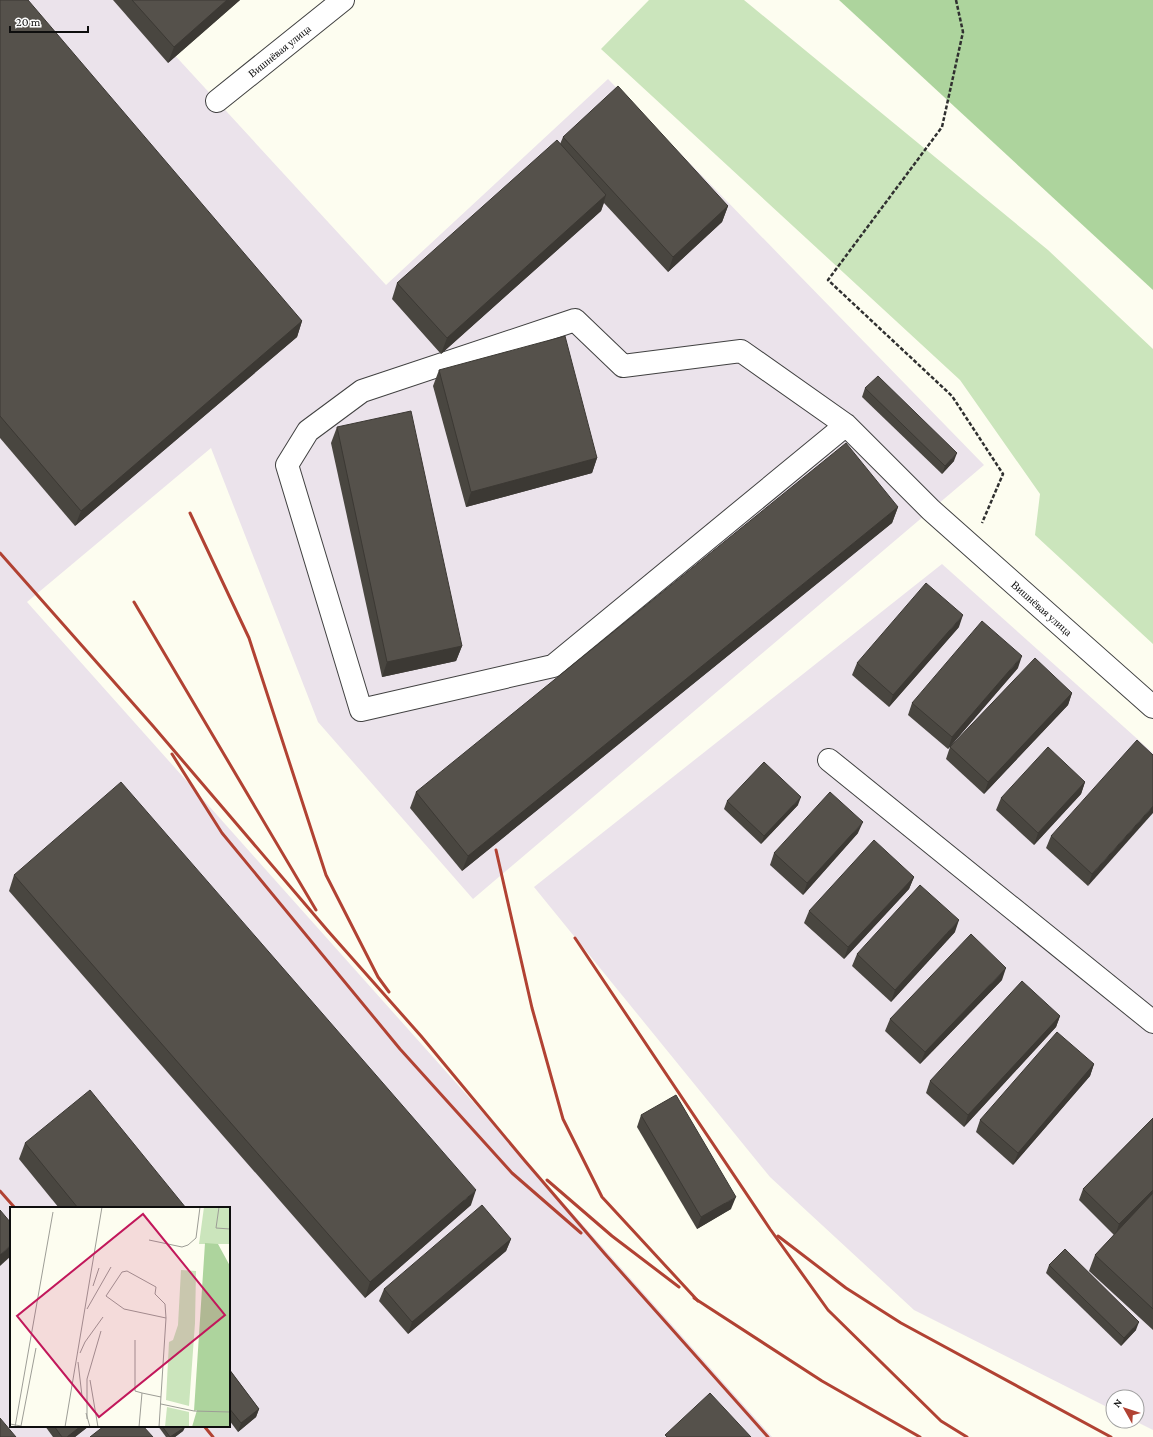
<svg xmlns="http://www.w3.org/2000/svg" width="1153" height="1437" font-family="'Crimson Pro',serif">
<rect width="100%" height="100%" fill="#fdfdf0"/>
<g fill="#ebe3eb" fill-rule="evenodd">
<path d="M0,0H124L386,285L608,79L984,465L473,899L318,722L211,448L27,602L772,1437H0ZM11,1208H229V1426H11Z"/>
<polygon points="942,564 1153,753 1153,1430 1135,1421 1137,1421 1137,1397 1113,1397 1113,1410 914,1310 770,1177 534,887"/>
</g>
<polygon fill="#cbe5bc" points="649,0 744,0 1048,250 1153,349 1153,644 1035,535 1040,494 960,380 601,49"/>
<polygon fill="#add49d" points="839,0 1153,0 1153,290"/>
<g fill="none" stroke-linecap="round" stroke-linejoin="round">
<g stroke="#414141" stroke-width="24">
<g id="minor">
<path id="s1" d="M217,101L343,0"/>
<path id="s2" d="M846,425L553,666L361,710L287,465L308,431L362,391L575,320L623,366L741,351L846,425L931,510L1153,707"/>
<polyline points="829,760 1153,1022"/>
</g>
</g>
<polyline stroke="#303030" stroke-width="2.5" stroke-dasharray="4 2" stroke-linecap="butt" points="956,0 963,32 942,127 828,280 952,396 1003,474 982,523"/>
<use href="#minor" stroke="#fff" stroke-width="22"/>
<g stroke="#b14233" stroke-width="3">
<polyline points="190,513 249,638 326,875 378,977 389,992"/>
<polyline points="0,553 153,726 328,931 421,1036 525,1161 605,1254 768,1437"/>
<polyline points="134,602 316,910"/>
<polyline points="172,754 222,833 400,1049 512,1173 581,1233"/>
<polyline points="496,850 532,1008 563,1119 602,1197 698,1301"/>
<polyline points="575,938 770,1229 828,1310 941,1421 967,1437"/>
<polyline points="547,1180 612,1236 679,1287"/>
<polyline points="0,1191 15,1208"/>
<polyline points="778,1236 846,1288 901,1323 1111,1437"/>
<polyline points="694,1298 822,1381 920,1437"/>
<polyline points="204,1426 213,1437"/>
</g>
</g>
<g fill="#494640">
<polygon points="0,0 302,321 297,337 75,526 0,438"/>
<polygon points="113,0 240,0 168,63"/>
<polygon points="563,137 728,206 722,222 668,272 604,203 601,211 441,354 392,299 397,283 560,144"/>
<polygon points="439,370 597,458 592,473 466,507 433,386"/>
<polygon points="865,388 954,461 942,474 862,397"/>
<polygon points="337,427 462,646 456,661 382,677 331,443"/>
<polygon points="898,507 892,523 462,871 410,808 416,792"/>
<polygon points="959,627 889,707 852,675 857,663"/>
<polygon points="1018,668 948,749 908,715 912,703"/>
<polygon points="1072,693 1068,705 984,794 946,759 950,747"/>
<polygon points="1153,755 1088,886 1046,848 1051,836"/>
<polygon points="1085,782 1081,794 1034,845 996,810 1001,798"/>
<polygon points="727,801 798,805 761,844 724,809"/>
<polygon points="858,833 803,895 770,865 774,853"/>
<polygon points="14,875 471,1205 365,1298 9,891"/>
<polygon points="914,877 909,889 844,959 804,923 809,911"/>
<polygon points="955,932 891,1002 852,966 857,954"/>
<polygon points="1002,980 920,1064 885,1031 890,1019"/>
<polygon points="1060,1016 1056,1027 964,1127 926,1093 930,1081"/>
<polygon points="1094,1064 1090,1076 1013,1165 976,1132 980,1120"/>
<polygon points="641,1115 731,1209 697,1229 637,1127"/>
<polygon points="1153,1118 1153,1330 1089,1271 1095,1255 1114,1235 1079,1200 1083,1189"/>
<polygon points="25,1143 186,1208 59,1208 19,1159"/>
<polygon points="511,1239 506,1251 408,1334 379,1301 384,1289"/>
<polygon points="1049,1265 1136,1330 1121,1346 1046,1273"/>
<polygon points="229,1369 259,1409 256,1417 238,1432 229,1420"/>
<polygon points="45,1426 89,1426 75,1437 53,1437"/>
<polygon points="158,1426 184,1426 185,1427 183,1431 175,1437 166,1437"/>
</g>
<g fill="#3c3934">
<polygon points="227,0 240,0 168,63 174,47"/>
<polygon points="606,195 601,211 441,354 447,338"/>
<polygon points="728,206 722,222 668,272 673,257"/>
<polygon points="302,321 297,337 75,526 81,511"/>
<polygon points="957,453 954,461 942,474 945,466"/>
<polygon points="597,458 592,473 466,507 471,492"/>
<polygon points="898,507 892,523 462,871 468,856"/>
<polygon points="963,615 959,627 889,707 893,695"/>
<polygon points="462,646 456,661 382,677 387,662"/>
<polygon points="1022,656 1018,668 948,749 952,737"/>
<polygon points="1072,693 1068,705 984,794 988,782"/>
<polygon points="1085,782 1081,794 1034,845 1038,833"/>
<polygon points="801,797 798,805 761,844 764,836"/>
<polygon points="1153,806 1153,813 1088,886 1092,874"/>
<polygon points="863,822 858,833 803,895 807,883"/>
<polygon points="914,877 909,889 844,959 848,947"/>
<polygon points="959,920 955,932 891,1002 895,990"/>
<polygon points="1006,968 1002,980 920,1064 925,1052"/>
<polygon points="1060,1016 1056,1027 964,1127 968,1115"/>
<polygon points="1094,1064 1090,1076 1013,1165 1018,1153"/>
<polygon points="476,1190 471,1205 365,1298 370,1282"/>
<polygon points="1153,1190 1153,1198 1115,1236 1119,1224"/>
<polygon points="736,1197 731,1209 697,1229 701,1217"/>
<polygon points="511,1239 506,1251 408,1334 412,1322"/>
<polygon points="11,1245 11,1256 0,1266 0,1255"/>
<polygon points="1139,1322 1136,1330 1121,1346 1124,1338"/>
<polygon points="259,1409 256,1417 238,1432 241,1423"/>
<polygon points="81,1426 89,1426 75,1437 67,1437"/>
<polygon points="185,1427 183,1431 175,1437 171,1437"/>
</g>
<g fill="#55514b" stroke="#3c3934">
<polygon points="0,0 28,0 302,321 81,511 0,416"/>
<polygon points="132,0 227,0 174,47"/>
<polygon points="618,86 728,206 673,257 563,137"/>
<polygon points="557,140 606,195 447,338 397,283"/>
<polygon points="565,336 597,458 471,492 439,370"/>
<polygon points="878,376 957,453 945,466 865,388"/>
<polygon points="411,411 462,646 387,662 337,427"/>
<polygon points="846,443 898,507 468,856 416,792"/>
<polygon points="926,583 963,615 893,695 857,663"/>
<polygon points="982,621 1022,656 952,737 912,703"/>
<polygon points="1035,658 1072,693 988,782 950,747"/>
<polygon points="1137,740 1153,755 1153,806 1092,874 1051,836"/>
<polygon points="1048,747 1085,782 1038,833 1001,798"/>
<polygon points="764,762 801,797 764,836 727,801"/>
<polygon points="121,782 476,1190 370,1282 14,875"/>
<polygon points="830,792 863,822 807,883 774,853"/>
<polygon points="874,840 914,877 848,947 809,911"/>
<polygon points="920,885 959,920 895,990 857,954"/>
<polygon points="971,934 1006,968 925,1052 890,1019"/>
<polygon points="1022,981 1060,1016 968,1115 930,1081"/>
<polygon points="1057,1032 1094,1064 1018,1153 980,1120"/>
<polygon points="90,1090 186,1208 78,1208 25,1143"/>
<polygon points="676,1095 736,1197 701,1217 641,1115"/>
<polygon points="1153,1118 1153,1190 1119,1224 1083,1189"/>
<polygon points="1153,1193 1153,1309 1095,1255"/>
<polygon points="482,1205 511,1239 412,1322 384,1289"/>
<polygon points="0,1210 11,1223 11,1245 0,1255"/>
<polygon points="1065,1249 1139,1322 1124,1338 1049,1265"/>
<polygon points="229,1369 259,1409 241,1423 229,1408"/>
<polygon points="710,1393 751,1437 667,1437 665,1435"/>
<polygon points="0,1418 16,1437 0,1437"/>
<polygon points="54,1426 81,1426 67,1437 62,1437"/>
<polygon points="104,1426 143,1426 153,1437 90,1437"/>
<polygon points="162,1426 184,1426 185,1427 170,1437"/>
</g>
<g text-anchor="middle" stroke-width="4" stroke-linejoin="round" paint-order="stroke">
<g font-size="11" fill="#0e0e0e" stroke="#fff">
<text dy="4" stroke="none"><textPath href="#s1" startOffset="80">Вишнёвая улица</textPath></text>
<text dy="4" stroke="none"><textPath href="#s2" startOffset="1746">Вишнёвая улица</textPath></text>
</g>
</g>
<g transform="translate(10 1207)">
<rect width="220" height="220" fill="#fdfdf0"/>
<path d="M194,0H220V37H189ZM171,63L186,64L185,116L179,199L156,193L159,135L163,133L168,118ZM157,200L179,205V220H155Z" fill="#cbe5bc"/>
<path d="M195,36L208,37L220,59V220H182L187,203L184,204Z" fill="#add49d"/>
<path fill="none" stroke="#9d9d96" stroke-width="1" d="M209,0L206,21L220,22M139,33L172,40L178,38L186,31L190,0M83,79L89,61M77,102L101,60M125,133V184L132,186M70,146L75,135L93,110M68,155L72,189M80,173L88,220M151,197L184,204L220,205M76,206L80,220M77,212V172L91,124M0,217L11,219L26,141M5,220L43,5M55,220L92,0M129,220L132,186L151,190M149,220L156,111L155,97L145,87L146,80L117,64L112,65L96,89L114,102L156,111"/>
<path fill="#c2185b" fill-opacity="0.15" stroke="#c2185b" stroke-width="2" d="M133,7L215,108L89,210L7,109Z"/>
<rect width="220" height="220" fill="none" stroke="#0e0e0e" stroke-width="2"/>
</g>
<g transform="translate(1125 1409) rotate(309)"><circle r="19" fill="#ffffff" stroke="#9f9f9f"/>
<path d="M0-3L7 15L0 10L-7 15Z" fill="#b14233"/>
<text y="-6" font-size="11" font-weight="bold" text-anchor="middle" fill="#0e0e0e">N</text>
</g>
<path d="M10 26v6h78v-6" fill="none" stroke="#0e0e0e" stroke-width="2"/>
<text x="16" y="26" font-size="12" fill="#0e0e0e" stroke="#ffffff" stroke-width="3" paint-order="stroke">20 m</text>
</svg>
